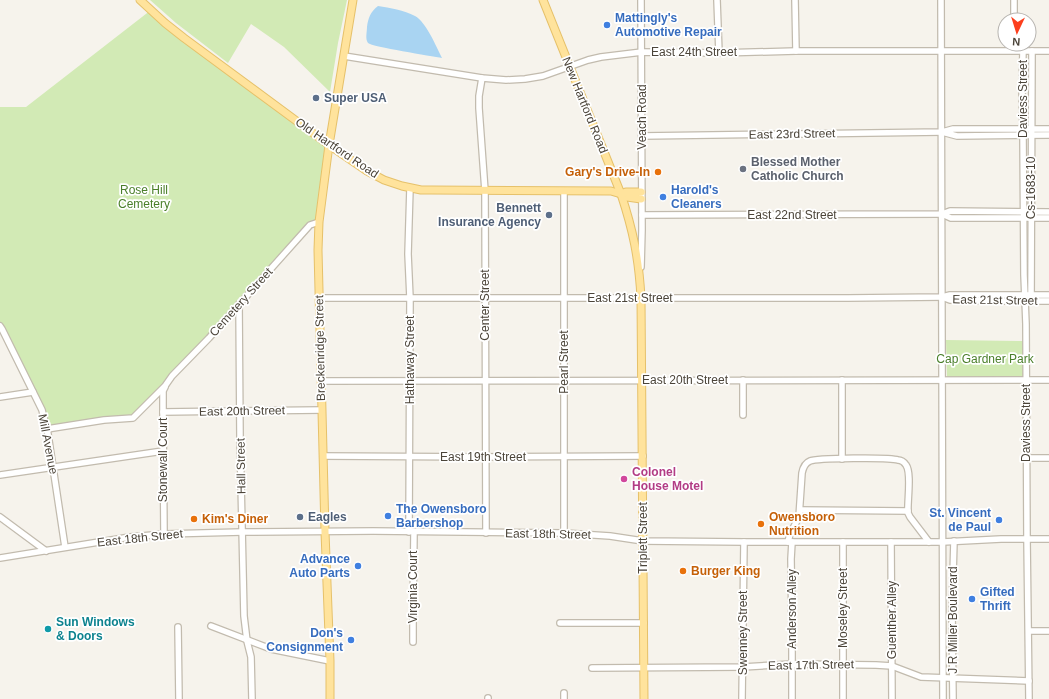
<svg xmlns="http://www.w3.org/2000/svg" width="1049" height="699" font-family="Arial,sans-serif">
<rect width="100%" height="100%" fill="#f6f3ec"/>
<g fill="#d2eab5">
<polygon points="150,0 347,0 338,43 330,92 284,47 251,24 228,63 176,23"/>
<polygon points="151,10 329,145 319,222 310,225 133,418 47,429 44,418 0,326 0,107 26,107"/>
<polygon points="946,340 1024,341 1023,377 947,377"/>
</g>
<path fill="#a9d4f2" d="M378,6C390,8 404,10 415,16C426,22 436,46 442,58C432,56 372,47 368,43C365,39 367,32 367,27C368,18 371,11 378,6Z"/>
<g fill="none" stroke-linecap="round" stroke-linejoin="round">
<g stroke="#c2bbae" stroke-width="8">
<g id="minor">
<polyline points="717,0 719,53"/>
<polyline points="795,0 796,51"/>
<polyline points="941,0 943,699"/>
<polyline points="1014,0 1014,20"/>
<polyline points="1014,44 1014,50"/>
<polyline points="1023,51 1022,90 1023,136 1024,275 1026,324 1027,539 1029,699"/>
<polyline points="344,56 482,78 506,80 525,79 543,76 588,60 601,57 642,52 719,53 796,51 1049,51"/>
<polyline points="482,78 479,96 479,108 485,191 486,533"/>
<polyline points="942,132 957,136 1049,135"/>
<polyline points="642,136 942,132 953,129 1049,129"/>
<polyline points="564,191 564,533"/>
<polyline points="942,214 951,218 1049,218"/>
<polyline points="642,215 942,214 950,211 1049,212"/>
<polyline points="641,267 642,230 641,0"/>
<polyline points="942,297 950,300 990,301 1049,301"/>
<polyline points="319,298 848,298 942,297 950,295 1049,295"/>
<polyline points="1031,301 1032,51"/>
<polyline points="239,304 240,437 244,616 247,641 251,657 252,699"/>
<polyline points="0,326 2,329 42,410 48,434 65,547"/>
<polyline points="321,381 1049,380"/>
<polyline points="0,397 33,392"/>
<polyline points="163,412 322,410"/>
<polyline points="743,415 743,380"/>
<polyline points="47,429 104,420 133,418 165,386 172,376 209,338 310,225 319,222"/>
<polyline points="323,456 486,457 643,456"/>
<polyline points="1026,458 1049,458"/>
<polyline points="842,459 842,380"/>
<polyline points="0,475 163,451"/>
<polyline points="800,510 908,511"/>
<polyline points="0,517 46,551"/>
<polyline points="409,532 410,298 408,254 410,188"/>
<polyline points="164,534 163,412 163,391 165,387"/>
<path d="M788,542L790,534L799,517L802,473C803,468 805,463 810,461C816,458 890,457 898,460C901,460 904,462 906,465C912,473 907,502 908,513L910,517L929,542"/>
<polyline points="843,542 843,699"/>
<polyline points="891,542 892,699"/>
<polyline points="0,558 130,537 164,534 242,532 373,531 564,533 610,536 643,541 744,542 943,542 1001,539 1049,539"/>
<polyline points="560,623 644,623"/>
<polyline points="211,626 271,649 330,661"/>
<polyline points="178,627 179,699"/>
<polyline points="1029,631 1049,631"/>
<polyline points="413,642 413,617 414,532"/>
<polyline points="592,668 743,667 792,664 876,665 892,666 921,677 1029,681"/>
<polyline points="564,693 564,699"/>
<polyline points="488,698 488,699"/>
<polyline points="742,699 744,542"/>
<polyline points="792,699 792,635 791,559 792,542"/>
<polyline points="953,699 952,610 954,541"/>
</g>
</g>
<g stroke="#e6c16a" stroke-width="9">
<g id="major">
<polyline points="140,0 165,23 184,38 329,145 367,171 384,180 402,186 421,190 431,190 611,191 621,194 627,197 641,199"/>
<path d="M543,0L621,194C633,230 639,259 641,298L644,699"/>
<polyline points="621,194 626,192 641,192"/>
<polyline points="330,699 330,661 325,532 318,250 319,222 329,145 353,0"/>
</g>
</g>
<use href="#minor" stroke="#fff" stroke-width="5.5"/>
<use href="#major" stroke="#ffe39c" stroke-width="7"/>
</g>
<g fill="#3f7fe0" stroke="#fff" stroke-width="1.5">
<circle cx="607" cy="25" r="4"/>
<circle cx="663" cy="197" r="4"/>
<circle cx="388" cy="516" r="4"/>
<circle cx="999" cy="520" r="4"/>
<circle cx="358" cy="566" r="4"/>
<circle cx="972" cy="599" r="4"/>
<circle cx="351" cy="640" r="4"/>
</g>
<g fill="#5c6f8a" stroke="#fff" stroke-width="1.5">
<circle cx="316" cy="98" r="4"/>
<circle cx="549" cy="215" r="4"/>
<circle cx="300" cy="517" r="4"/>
</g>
<circle fill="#6b7280" stroke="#fff" stroke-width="1.5" cx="743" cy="169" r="4"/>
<g fill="#e8710a" stroke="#fff" stroke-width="1.5">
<circle cx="658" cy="172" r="4"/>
<circle cx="194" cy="519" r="4"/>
<circle cx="761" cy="524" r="4"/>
<circle cx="683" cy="571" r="4"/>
</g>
<circle fill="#d1479c" stroke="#fff" stroke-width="1.5" cx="624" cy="479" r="4"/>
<circle fill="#0f9aa8" stroke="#fff" stroke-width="1.5" cx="48" cy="629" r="4"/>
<g text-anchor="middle" stroke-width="3.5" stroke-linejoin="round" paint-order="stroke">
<g font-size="12" font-weight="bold" fill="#366cbe" stroke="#fff" text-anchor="start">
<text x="615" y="22">Mattingly's<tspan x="615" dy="14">Automotive Repair</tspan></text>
<text x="671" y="194">Harold's<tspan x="671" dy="14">Cleaners</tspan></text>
<text x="396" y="513">The Owensboro<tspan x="396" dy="14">Barbershop</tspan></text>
<text x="991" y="517" text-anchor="end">St. Vincent<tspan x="991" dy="14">de Paul</tspan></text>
<text x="350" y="563" text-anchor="end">Advance<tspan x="350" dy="14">Auto Parts</tspan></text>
<text x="980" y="596">Gifted<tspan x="980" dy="14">Thrift</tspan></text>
<text x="343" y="637" text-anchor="end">Don's<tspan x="343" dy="14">Consignment</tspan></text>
</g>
<g font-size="12" fill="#4b4439" stroke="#fff">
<text x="694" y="56">East 24th Street</text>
<text transform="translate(1023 99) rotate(-90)" y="4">Daviess Street</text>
<text transform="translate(585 105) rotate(68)" y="4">New Hartford Road</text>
<text transform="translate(642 117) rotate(-90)" y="4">Veach Road</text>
<text transform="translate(792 134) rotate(-1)" y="4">East 23rd Street</text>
<text transform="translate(337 148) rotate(34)" y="4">Old Hartford Road</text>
<text transform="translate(1031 188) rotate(-90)" y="4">Cs-1683-10</text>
<text x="792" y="219">East 22nd Street</text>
<text x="630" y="302">East 21st Street</text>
<text transform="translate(995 300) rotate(1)" y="4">East 21st Street</text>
<text transform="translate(241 302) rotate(-48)" y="4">Cemetery Street</text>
<text transform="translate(485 305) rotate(-90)" y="4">Center Street</text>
<text transform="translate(320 348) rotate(-91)" y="4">Breckenridge Street</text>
<text transform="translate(410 360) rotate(-90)" y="4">Hathaway Street</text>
<text transform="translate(564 362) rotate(-90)" y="4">Pearl Street</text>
<text x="685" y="384">East 20th Street</text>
<text transform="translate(242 411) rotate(-1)" y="4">East 20th Street</text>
<text transform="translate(1026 423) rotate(-90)" y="4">Daviess Street</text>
<text transform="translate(48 444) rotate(79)" y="4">Mill Avenue</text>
<text x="483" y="461">East 19th Street</text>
<text transform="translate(163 460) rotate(-90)" y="4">Stonewall Court</text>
<text transform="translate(241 466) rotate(-91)" y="4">Hall Street</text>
<text transform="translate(548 534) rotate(1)" y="4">East 18th Street</text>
<text transform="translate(140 538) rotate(-6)" y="4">East 18th Street</text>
<text transform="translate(643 538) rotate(-90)" y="4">Triplett Street</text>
<text transform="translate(413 587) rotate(-90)" y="4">Virginia Court</text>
<text transform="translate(843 608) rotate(-90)" y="4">Moseley Street</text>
<text transform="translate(792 609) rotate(-90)" y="4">Anderson Alley</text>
<text transform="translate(892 620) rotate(-90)" y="4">Guenther Alley</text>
<text transform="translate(953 620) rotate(-90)" y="4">J R Miller Boulevard</text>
<text transform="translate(743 633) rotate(-90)" y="4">Swenney Street</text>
<text transform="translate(811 665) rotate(-1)" y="4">East 17th Street</text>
</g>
<g font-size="12" font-weight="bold" fill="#4e5e75" stroke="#fff" text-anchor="start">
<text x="324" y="102">Super USA</text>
<text x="541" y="212" text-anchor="end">Bennett<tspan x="541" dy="14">Insurance Agency</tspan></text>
<text x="308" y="521">Eagles</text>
</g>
<g font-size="12" font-weight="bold" fill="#5b616d" stroke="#fff" text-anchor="start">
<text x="751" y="166">Blessed Mother<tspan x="751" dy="14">Catholic Church</tspan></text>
</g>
<g font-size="12" font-weight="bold" fill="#c56008" stroke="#fff" text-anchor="start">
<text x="650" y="176" text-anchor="end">Gary's Drive-In</text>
<text x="769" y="521">Owensboro<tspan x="769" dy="14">Nutrition</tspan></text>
<text x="202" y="523">Kim's Diner</text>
<text x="691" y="575">Burger King</text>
</g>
<g font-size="12" fill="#4a7f2a" stroke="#fff">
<text x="144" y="194">Rose Hill<tspan x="144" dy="14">Cemetery</tspan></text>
<text x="985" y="363">Cap Gardner Park</text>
</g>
<g font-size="12" font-weight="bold" fill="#b23c85" stroke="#fff" text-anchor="start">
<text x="632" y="476">Colonel<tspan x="632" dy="14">House Motel</tspan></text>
</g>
<g font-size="12" font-weight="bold" fill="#0d838f" stroke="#fff" text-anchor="start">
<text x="56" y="626">Sun Windows<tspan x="56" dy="14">&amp; Doors</tspan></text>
</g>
</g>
<g transform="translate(1017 32) rotate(184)"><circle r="19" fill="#ffffff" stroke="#b7b4b0"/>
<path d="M0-3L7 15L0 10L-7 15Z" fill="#fc3f1d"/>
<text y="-6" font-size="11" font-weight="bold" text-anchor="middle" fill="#4b4439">N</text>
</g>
</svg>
